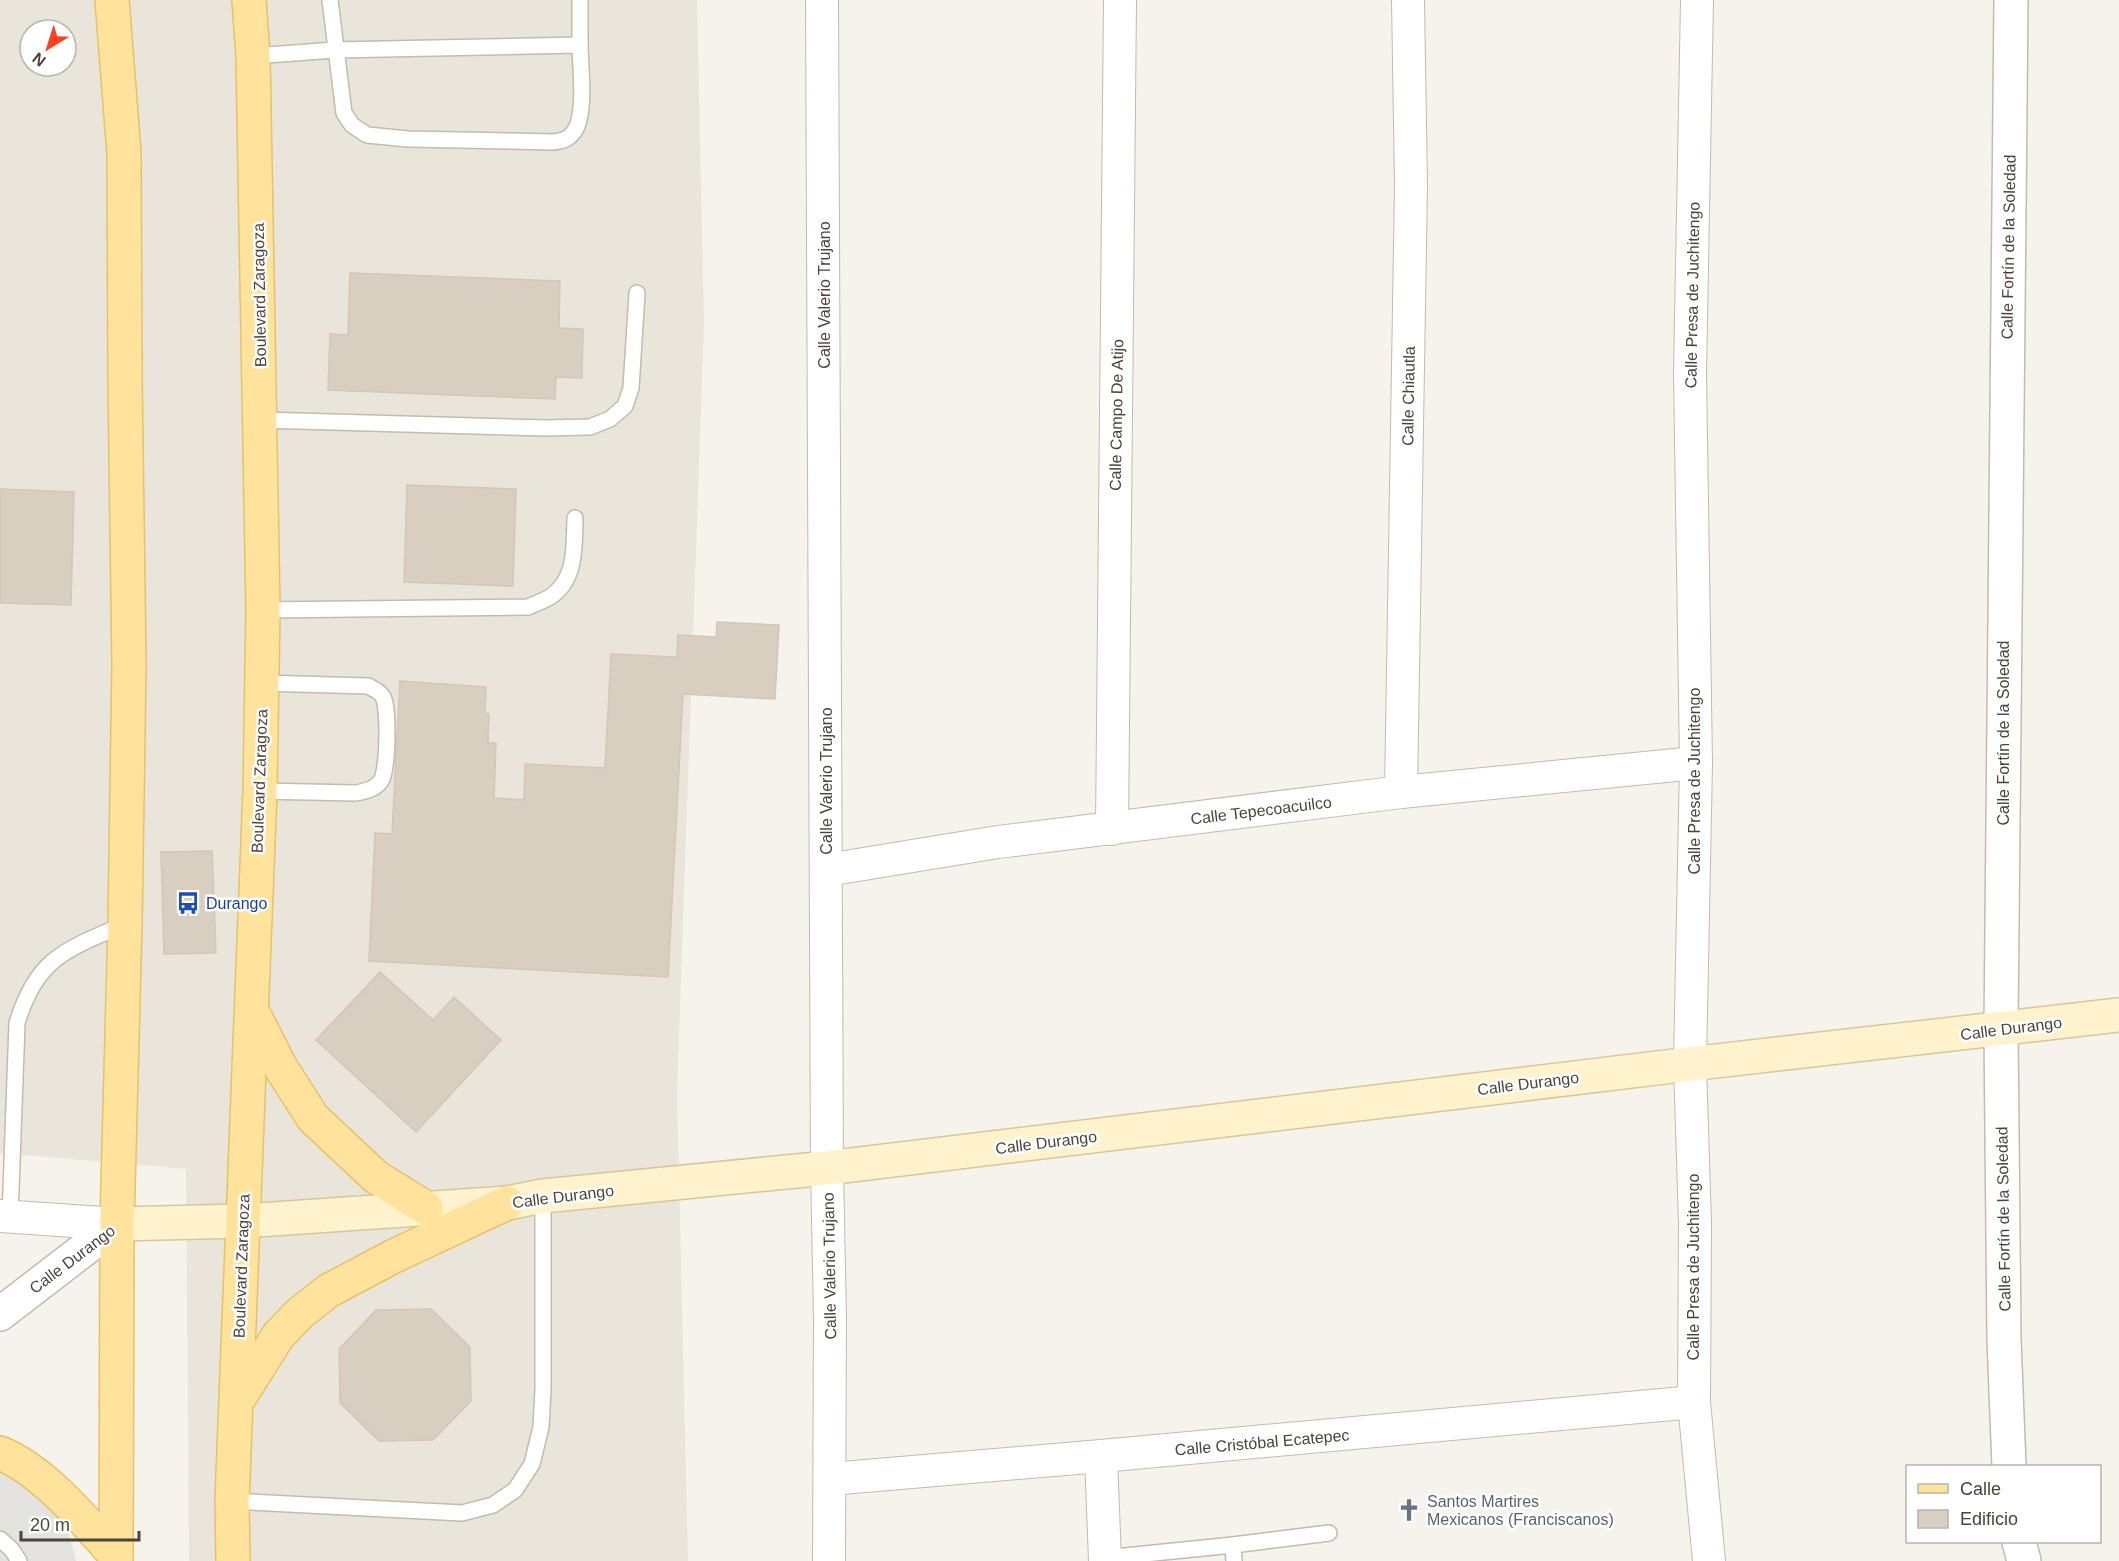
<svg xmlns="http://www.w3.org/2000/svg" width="2119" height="1561" font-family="Helvetica,sans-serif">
<rect width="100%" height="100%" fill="#f6f3ec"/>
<path fill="#eae5da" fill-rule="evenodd" d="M0,0H697L704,323L677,1093L688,1561H189L186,1169L0,1153ZM30,30H66V66H30Z"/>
<polygon fill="#e5e3e0" points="0,1472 43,1498 69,1534 76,1561 0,1561"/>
<g fill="#d8cfc1" stroke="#d3c7b4" stroke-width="1.5">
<polygon points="350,273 560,281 559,328 583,329 582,378 556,377 555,399 328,390 330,334 348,335"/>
<polygon points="407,485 516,489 513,586 404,582"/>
<polygon points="0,489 74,492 71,605 0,603"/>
<polygon points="717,622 779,625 775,699 683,694 668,977 369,961 375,833 392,834 400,681 486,687 485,714 489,714 488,743 496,743 494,798 524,800 525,764 605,768 611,654 677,657 678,635 716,637"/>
<polygon points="212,851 216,953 164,954 161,852"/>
<polygon points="380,972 433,1020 454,997 501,1040 416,1132 316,1040"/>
<polygon points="431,1309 470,1347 471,1401 433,1440 379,1441 340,1403 339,1349 376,1310"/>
</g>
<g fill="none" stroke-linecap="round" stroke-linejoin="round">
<g stroke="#c2bbae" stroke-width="18">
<g id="service">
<path d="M330,0L344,113L352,125L367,135L408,139L553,142C561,141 568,140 573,133C587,117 580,65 580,45"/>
<polyline points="253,56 335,50 580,45 580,0"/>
<polyline points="261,420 545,428 590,427 610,419 625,406 631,388 637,293"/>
<path d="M263,610L528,607C535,604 543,601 550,597C577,579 574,547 575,518"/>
<path d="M260,791L356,793C366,791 375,789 381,781C388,770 389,708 383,697C380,691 373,689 368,686L261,683"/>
<path d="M10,1217L17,1023C37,957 66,950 125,924"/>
<polyline points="232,1501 462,1513 493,1505 515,1490 532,1464 541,1427 543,1390 543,1196"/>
<polyline points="0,1539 12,1550 19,1561"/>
<polyline points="1233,1545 1329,1533"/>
<polyline points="1105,1558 1233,1545 1234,1561"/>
</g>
</g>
<g stroke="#c2bbae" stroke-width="34">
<g id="minor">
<polyline points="822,0 827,1168 830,1318 829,1561"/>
<polyline points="1697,0 1690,373 1696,763 1690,1064 1695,1224 1694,1402 1709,1561"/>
<polyline points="1401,792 1411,185 1408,0"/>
<polyline points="1112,829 1120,0"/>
<polyline points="827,870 998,842 1401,792 1696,763"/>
<polyline points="0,1216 117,1224"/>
<polyline points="1101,1456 1105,1561"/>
<polyline points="830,1479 1101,1456 1694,1402"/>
</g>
</g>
<g stroke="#c2bbae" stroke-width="36">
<g id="tertiary">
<polyline points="0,1314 117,1224"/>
<polyline points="2009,1466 2004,1340 2001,1029 2011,0"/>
<polyline points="2019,1542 2024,1561"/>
</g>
</g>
<g stroke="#d6c79b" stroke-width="36">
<polyline id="secondary" points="117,1224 243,1221 507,1203 543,1196 827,1168 1690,1064 2119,1015"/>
</g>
<g stroke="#e6c16a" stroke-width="36">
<g id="primary">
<polyline points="112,0 124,153 125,378 129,665 125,924 117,1224 116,1561"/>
<polyline points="252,1011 281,1068 313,1118 376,1177 426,1208"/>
<polyline points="239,1398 278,1336 299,1314 328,1291 394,1256 507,1203"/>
<path d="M0,1453C43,1470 86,1522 116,1556"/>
<polyline points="233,1561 232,1501 260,791 263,610 253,56 249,0"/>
</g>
</g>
<use href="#service" stroke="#fff" stroke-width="15"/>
<use href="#minor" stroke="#fff" stroke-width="32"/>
<use href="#tertiary" stroke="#fff" stroke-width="33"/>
<use href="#secondary" stroke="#fff3cd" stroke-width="33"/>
<use href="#primary" stroke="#ffe39c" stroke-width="33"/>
</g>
<defs>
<g id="bus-bare" transform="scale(1.8)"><path d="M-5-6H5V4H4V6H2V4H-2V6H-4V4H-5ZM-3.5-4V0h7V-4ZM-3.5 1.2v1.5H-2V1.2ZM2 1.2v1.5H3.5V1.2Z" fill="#1a4fb4" stroke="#fff" stroke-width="2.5" paint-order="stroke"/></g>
<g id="church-bare" transform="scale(1.8)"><path d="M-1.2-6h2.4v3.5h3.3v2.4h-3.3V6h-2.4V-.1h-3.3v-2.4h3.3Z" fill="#6b7280" stroke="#fff" stroke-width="2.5" paint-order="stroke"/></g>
</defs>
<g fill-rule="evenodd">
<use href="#bus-bare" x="188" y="903"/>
<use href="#church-bare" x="1409" y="1510"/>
</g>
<g text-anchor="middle" stroke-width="5" stroke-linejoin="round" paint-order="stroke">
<g font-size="16" fill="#4b4439" stroke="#fff">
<text transform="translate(2008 247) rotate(-89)" y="6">Calle Fortín de la Soledad</text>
<text transform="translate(259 295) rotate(-91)" y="6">Boulevard Zaragoza</text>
<text transform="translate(824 295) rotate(-90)" y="6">Calle Valerio Trujano</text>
<text transform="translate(1692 295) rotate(-89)" y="6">Calle Presa de Juchitengo</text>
<text transform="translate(1408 396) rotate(-89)" y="6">Calle Chiautla</text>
<text transform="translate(1116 415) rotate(-89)" y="6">Calle Campo De Atijo</text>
<text transform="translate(2003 733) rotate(-90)" y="6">Calle Fortín de la Soledad</text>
<text transform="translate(259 781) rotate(-88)" y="6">Boulevard Zaragoza</text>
<text transform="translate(826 781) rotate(-90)" y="6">Calle Valerio Trujano</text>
<text transform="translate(1694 781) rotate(-90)" y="6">Calle Presa de Juchitengo</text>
<text transform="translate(1261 810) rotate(-7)" y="6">Calle Tepecoacuilco</text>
<text transform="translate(2011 1028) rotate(-7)" y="6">Calle Durango</text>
<text transform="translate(1528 1083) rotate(-7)" y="6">Calle Durango</text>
<text transform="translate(1046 1142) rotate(-7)" y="6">Calle Durango</text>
<text transform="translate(563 1196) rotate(-7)" y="6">Calle Durango</text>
<text transform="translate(2003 1219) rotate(-91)" y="6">Calle Fortín de la Soledad</text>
<text transform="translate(72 1259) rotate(-37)" y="6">Calle Durango</text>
<text transform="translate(241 1266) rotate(-88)" y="6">Boulevard Zaragoza</text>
<text transform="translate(829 1266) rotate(-91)" y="6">Calle Valerio Trujano</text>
<text transform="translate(1693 1267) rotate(-90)" y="6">Calle Presa de Juchitengo</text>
<text transform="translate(1262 1442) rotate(-5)" y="6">Calle Cristóbal Ecatepec</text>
</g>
<g font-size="16" fill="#164399" stroke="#fff" text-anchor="start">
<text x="206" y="909">Durango</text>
</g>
<g font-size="16" fill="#5b616d" stroke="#fff" text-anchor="start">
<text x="1427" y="1507">Santos Martires<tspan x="1427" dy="18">Mexicanos (Franciscanos)</tspan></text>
</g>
</g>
<rect x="1906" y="1465" width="195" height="78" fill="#ffffff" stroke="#b7b4b0" stroke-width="1.5"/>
<rect x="1918" y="1484" width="30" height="9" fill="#ffe39c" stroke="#b7b4b0" stroke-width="1.5"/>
<text x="1960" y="1495" font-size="18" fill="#4b4439">Calle</text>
<rect x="1918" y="1510" width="30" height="18" fill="#d8cfc1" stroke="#b7b4b0" stroke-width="1.5"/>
<text x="1960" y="1525" font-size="18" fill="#4b4439">Edificio</text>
<g transform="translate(48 48) rotate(218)"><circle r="28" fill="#ffffff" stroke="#b7b4b0" stroke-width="1.5"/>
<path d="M0-4.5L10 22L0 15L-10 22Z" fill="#fc3f1d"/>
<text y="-9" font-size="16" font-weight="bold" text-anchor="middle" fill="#4b4439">N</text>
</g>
<path d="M21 1531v9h118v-9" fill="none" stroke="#4b4439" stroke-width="3"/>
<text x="30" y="1531" font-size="18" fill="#4b4439" stroke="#ffffff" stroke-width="4.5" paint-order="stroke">20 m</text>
</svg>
